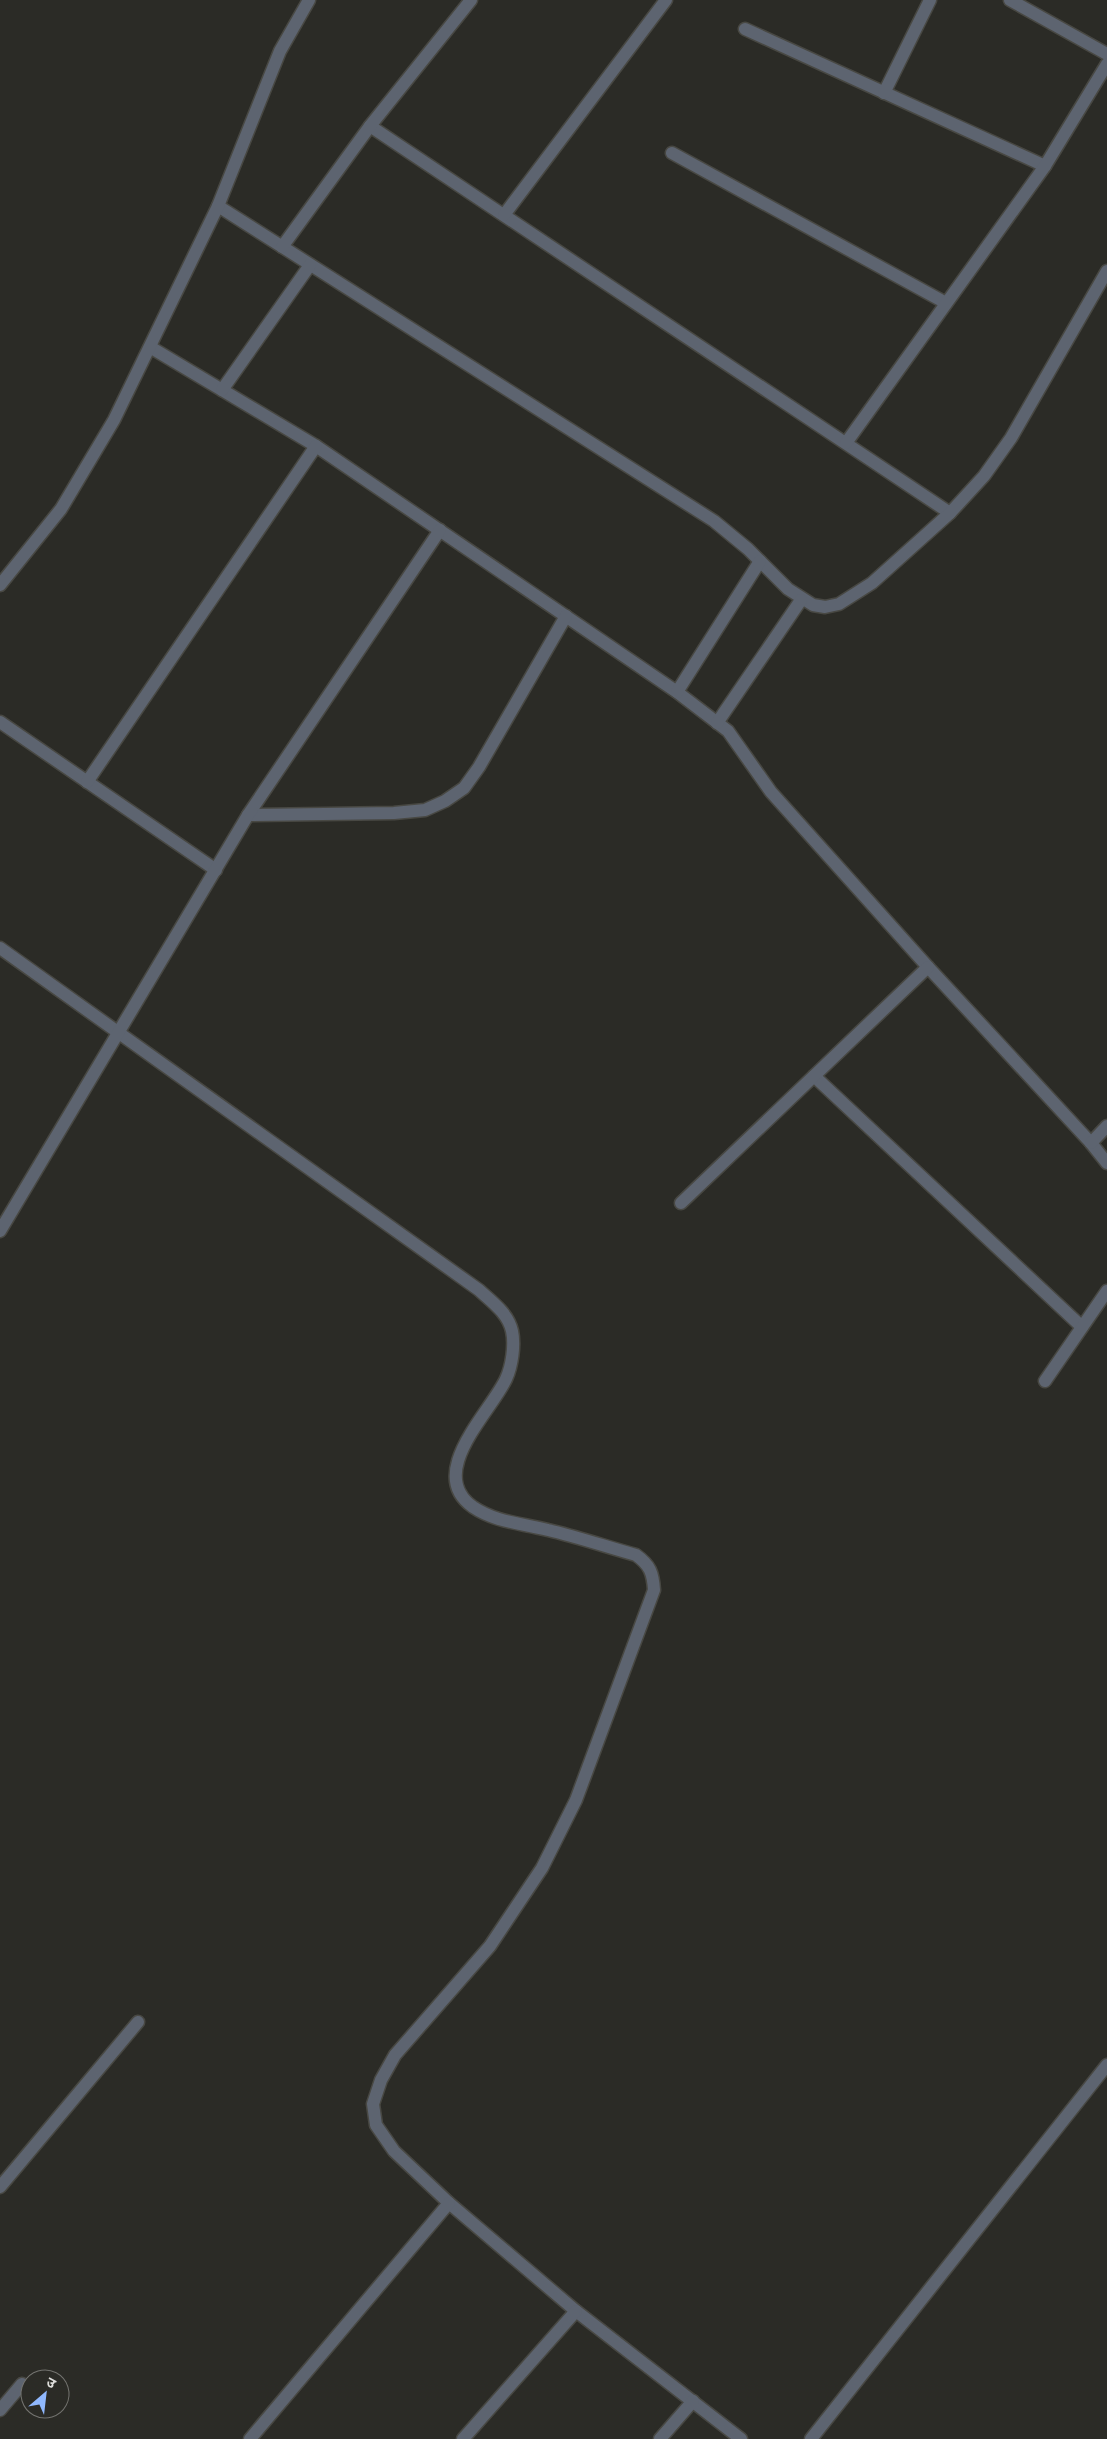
<svg xmlns="http://www.w3.org/2000/svg" width="1107" height="2439" font-family="'Source Serif 4','Noto Sans Devanagari',serif">
<rect width="100%" height="100%" fill="#2b2b26"/>
<g fill="none" stroke-linecap="round" stroke-linejoin="round">
<g stroke="#484843" stroke-width="15">
<g id="street">
<polyline points="1010,0 1107,54"/>
<polyline points="745,29 1045,166"/>
<polyline points="884,93 930,0"/>
<polyline points="370,126 950,513"/>
<polyline points="672,153 946,303"/>
<polyline points="218,206 714,521 748,549 788,589 813,605 825,607 839,604 872,583 950,513 984,476 1011,438 1107,271"/>
<polyline points="504,215 666,0"/>
<polyline points="282,247 370,126 471,0"/>
<polyline points="150,347 316,446 677,692 728,731 771,792 928,967 1091,1143 1107,1163"/>
<polyline points="222,390 310,265"/>
<polyline points="846,443 1045,166 1107,64"/>
<polyline points="0,585 61,509 114,420 218,206 280,51 309,0"/>
<polyline points="677,692 760,561"/>
<polyline points="0,722 216,870"/>
<polyline points="717,723 801,600"/>
<polyline points="87,782 316,446"/>
<polyline points="248,815 394,813 425,810 445,801 464,788 479,767 566,616"/>
<path d="M0,948L479,1290C492,1302 508,1313 512,1331C515,1345 512,1366 506,1379C490,1413 425,1473 473,1507C497,1523 522,1523 548,1530C578,1537 607,1547 636,1555C650,1565 653,1573 654,1590L576,1800L542,1868L490,1946L395,2055L381,2080L373,2104L376,2125L394,2151L449,2203L576,2311L741,2439"/>
<polyline points="814,1076 1082,1327"/>
<polyline points="1091,1143 1107,1126"/>
<polyline points="681,1203 928,967"/>
<polyline points="0,1231 248,815 440,530"/>
<polyline points="1045,1381 1107,1291"/>
<polyline points="0,2187 138,2022"/>
<polyline points="0,2410 22,2384"/>
<polyline points="250,2439 449,2203"/>
<polyline points="463,2439 576,2311"/>
<polyline points="660,2439 693,2401"/>
<polyline points="811,2439 1107,2065"/>
</g>
</g>
<use href="#street" stroke="#5d6470" stroke-width="12"/>
</g>
<g transform="translate(45 2394) rotate(28)"><circle r="24" fill="#2b2b26" stroke="#73736f"/>
<path d="M0-4L9 19L0 12L-9 19Z" fill="#90b8fd"/>
<text y="-8" font-size="14" font-weight="bold" text-anchor="middle" fill="#dfdfdc">उ</text>
</g>
</svg>
